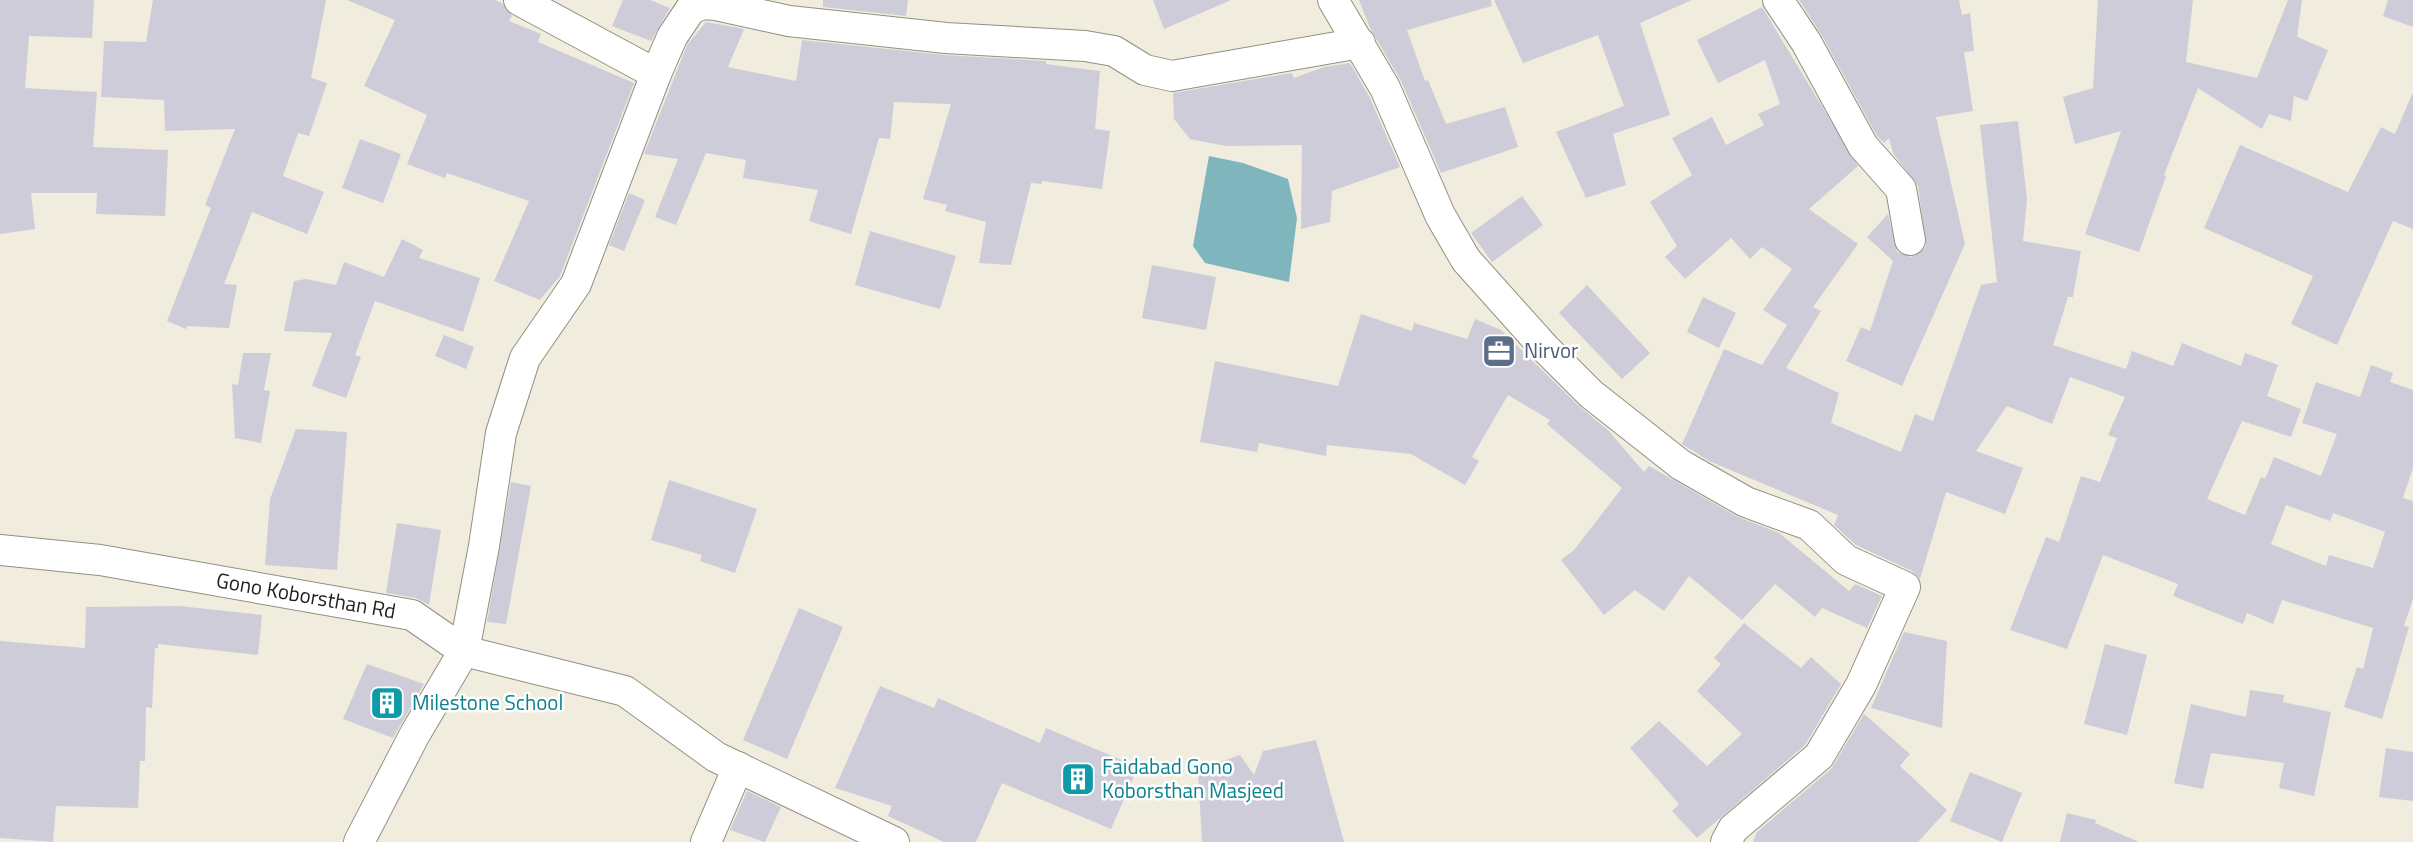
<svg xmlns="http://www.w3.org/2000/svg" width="2413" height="842" font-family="'Titillium Web',sans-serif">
<rect width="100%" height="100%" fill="#f0ecde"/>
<polygon fill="#7fb6be" points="1209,156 1243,163 1288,179 1297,218 1289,282 1205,263 1193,246"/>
<g fill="#cfccda" fill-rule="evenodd">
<polygon points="0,0 94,0 92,38 29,36 25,88 97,92 93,147 168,150 165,216 96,214 97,193 31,193 35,229 0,234"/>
<polygon points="153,0 326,0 311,78 327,83 309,136 298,133 283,176 324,192 307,234 252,212 224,284 237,285 229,328 187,326 186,329 167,321 211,208 205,205 235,129 165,131 164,100 101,97 104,41 146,42"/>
<polygon points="347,0 494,0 502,3 512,16 509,21 541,34 538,42 634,83 560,276 540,300 494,281 529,201 447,173 445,178 407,164 427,115 364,86 395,20"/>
<polygon points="623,0 650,0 670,8 651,41 612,26"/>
<polygon points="823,0 908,0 906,16 823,7"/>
<polygon points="1153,0 1231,0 1164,29"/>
<polygon points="1359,0 1491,0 1492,6 1407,30 1425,81 1428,80 1446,124 1505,107 1518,147 1441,173 1401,81 1370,28"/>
<polygon points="1494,0 1692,0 1640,23 1670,115 1613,134 1626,185 1586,198 1556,132 1624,106 1598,35 1523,63"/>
<polygon points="1799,0 1959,0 1962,15 1970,13 1974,51 1964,52 1973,111 1936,117 1965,244 1902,386 1846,361 1861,327 1870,331 1893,261 1867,237 1888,214 1897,252 1912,257 1926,247 1918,186 1893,153 1889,138 1884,143 1877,136 1821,34"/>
<polygon points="2098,0 2193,0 2186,62 2257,78 2288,0 2302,0 2297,37 2328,50 2307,101 2294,96 2291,121 2269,114 2262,129 2198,88 2164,175 2166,176 2139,252 2085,234 2121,131 2075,144 2063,97 2093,88"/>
<polygon points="2388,0 2413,0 2413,27 2383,16"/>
<path d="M1762,7L1858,166L1809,209L1858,244L1813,307L1821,311L1786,368L1839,393L1831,423L1901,452L1915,414L1933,421L1981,285L1997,282L1980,125L2018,121L2027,199L2023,241L2081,251L2073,297H2068L2053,345L2126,369L2132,351L2173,366L2182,343L2241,366L2245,353L2278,365L2267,396L2301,409L2291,437L2242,421L2207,499L2245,515L2261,477L2265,479L2274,457L2321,476L2337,434L2302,423L2316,382L2360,397L2371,365L2393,373L2390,382L2413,390V468L2403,498L2413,501V599L2404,626L2409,627L2382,719L2344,707L2357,667L2363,669L2373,628L2282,600L2273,624L2247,613L2243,624L2173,596L2178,584L2103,555L2067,649L2010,630L2046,537L2059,542L2081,476L2100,482L2117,438L2108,435L2125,397L2070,377L2052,424L2007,406L1976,451L2023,468L2005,514L1946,492L1920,579L1912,571L1856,545L1834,525L1838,515L1709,461L1682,444L1724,349L1762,365L1787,325L1763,310L1792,269L1762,247L1750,259L1731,238L1685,279L1665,257L1677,246L1650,202L1692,175L1672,138L1712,117L1726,145L1764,125L1758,114L1780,104L1765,60L1718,83L1697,40ZM2286,505L2330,521L2333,513L2385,532L2373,568L2329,555L2326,566L2271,544Z"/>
<polygon points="706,22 744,29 728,67 796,81 802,40 944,55 1046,61 1046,64 1100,71 1095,129 1110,131 1102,189 1042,181 1042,184 1031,183 1011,265 979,263 986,222 945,211 947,205 923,199 951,104 894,102 890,139 879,138 851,234 809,221 818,190 743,178 746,160 706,153 676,225 655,217 678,159 644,154 687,45"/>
<polygon points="1350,63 1369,96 1400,167 1332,191 1330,222 1301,229 1302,145 1226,146 1190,139 1174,119 1173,93 1292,73 1294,78 1324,67"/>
<polygon points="2413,92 2413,229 2393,221 2337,345 2291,324 2313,276 2204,228 2240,145 2348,192 2381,127 2395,134"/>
<polygon points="360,139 401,154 383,203 342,188"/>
<polygon points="629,193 645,200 624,251 609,245"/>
<polygon points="1522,196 1543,225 1492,262 1471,233"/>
<polygon points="870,231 956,256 940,309 855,285"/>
<polygon points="402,239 423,250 419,258 480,278 463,332 375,301 355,355 361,357 346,398 312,386 332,333 284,331 294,281 306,279 336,285 344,262 384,277"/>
<polygon points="1152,265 1216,277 1206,330 1142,318"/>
<polygon points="1587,285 1650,353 1622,379 1559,313"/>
<polygon points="1703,297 1736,313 1719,348 1687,332"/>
<polygon points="1361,314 1412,331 1414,323 1467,339 1475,319 1501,330 1579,406 1608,430 1644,472 1649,466 1738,517 1779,533 1849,591 1855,584 1882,596 1867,628 1822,608 1815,617 1775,584 1742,620 1689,576 1664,611 1635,590 1604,615 1561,560 1574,550 1622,488 1547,424 1550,420 1508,395 1472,457 1479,461 1465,485 1411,454 1327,445 1326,456 1259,443 1257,452 1200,442 1215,361 1338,386"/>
<polygon points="444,335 474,347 466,369 435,356"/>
<polygon points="243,353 271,353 264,390 270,391 261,443 235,438 232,384 238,385"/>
<polygon points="296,429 347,432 337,570 265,565 270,499"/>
<polygon points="669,480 757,509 735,573 700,561 702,555 651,540"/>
<polygon points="511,482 531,486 506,624 487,622"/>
<polygon points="397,523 441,530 429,605 416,598 386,593"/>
<polygon points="179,606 262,615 258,655 158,644 158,648 155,648 152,708 146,707 145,761 140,761 138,808 56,806 53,842 0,838 0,641 85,648 86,607"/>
<polygon points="799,608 843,627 787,759 743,740"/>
<polygon points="1744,623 1801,668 1811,657 1841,684 1805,745 1697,838 1672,811 1679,804 1630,748 1659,721 1707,766 1742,734 1697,691 1721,664 1714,658"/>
<polygon points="1904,632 1947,641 1942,728 1871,708"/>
<polygon points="2105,644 2147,655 2127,735 2084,724"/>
<polygon points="367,664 424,684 393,738 343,719"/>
<polygon points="880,686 934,708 938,698 1040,743 1046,728 1138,767 1111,829 1002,783 976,842 944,842 888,816 892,806 835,788"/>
<polygon points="2250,690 2284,695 2283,702 2331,712 2314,796 2279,788 2284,763 2211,753 2203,789 2174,783 2191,704 2246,717"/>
<polygon points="1864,714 1910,754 1900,766 1947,810 1918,842 1753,842 1757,832 1831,769"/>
<polygon points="1316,740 1344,842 1202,842 1198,770 1240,755 1254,775 1263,751"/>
<polygon points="2386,748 2413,752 2413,801 2379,797"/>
<polygon points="1970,772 2022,793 2002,842 1950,821"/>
<polygon points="747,791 781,807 765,842 730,830"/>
<polygon points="2067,813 2096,820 2095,823 2139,842 2060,842"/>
</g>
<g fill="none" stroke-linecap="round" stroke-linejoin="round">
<g stroke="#939082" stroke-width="32">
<g id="minor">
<polyline points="519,0 656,74"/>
<polyline points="1333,0 1385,88 1440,215 1466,260 1544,347 1591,394 1681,465 1746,502 1809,525 1846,560 1905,587 1861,685 1819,756 1733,829 1726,842"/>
<polyline points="1778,0 1806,42 1863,146 1901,189 1910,240"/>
<polyline points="0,550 100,560 412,615 464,651 625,691 716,757 894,842"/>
<polyline points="359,842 415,734 464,651 484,546 501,433 525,358 576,284 656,74 672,37 690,10 702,4 716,5 789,21 946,38 1085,46 1114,51 1145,70 1172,76 1360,43"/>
<polyline points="706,842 738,767"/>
</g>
</g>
<use href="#minor" stroke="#fff" stroke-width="30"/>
</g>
<defs>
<g id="office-square" transform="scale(1.75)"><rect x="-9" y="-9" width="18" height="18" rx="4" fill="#5c6f8a" stroke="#fff"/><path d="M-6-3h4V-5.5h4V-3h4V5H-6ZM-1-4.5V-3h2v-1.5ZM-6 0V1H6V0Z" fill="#fff"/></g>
<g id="building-square" transform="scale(1.75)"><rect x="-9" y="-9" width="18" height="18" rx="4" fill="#0f9aa8" stroke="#fff"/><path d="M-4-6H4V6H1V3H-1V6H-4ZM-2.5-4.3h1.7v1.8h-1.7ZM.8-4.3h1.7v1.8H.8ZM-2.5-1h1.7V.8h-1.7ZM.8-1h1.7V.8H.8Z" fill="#fff"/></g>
</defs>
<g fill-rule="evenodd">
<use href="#office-square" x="1499" y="351"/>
<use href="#building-square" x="387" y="703"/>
<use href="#building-square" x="1078" y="779"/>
</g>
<g text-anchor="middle" stroke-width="5" stroke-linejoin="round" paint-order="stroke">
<g font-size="21" fill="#4e5e75" stroke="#fff" text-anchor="start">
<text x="1524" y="358">Nirvor</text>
</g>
<g font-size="21" fill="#201f1a" stroke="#fff">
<text transform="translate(306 596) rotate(10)" y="7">Gono Koborsthan Rd</text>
</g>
<g font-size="21" fill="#0d838f" stroke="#fff" text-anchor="start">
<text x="412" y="710">Milestone School</text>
<text x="1102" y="774">Faidabad Gono<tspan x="1102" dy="24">Koborsthan Masjeed</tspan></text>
</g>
</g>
</svg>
